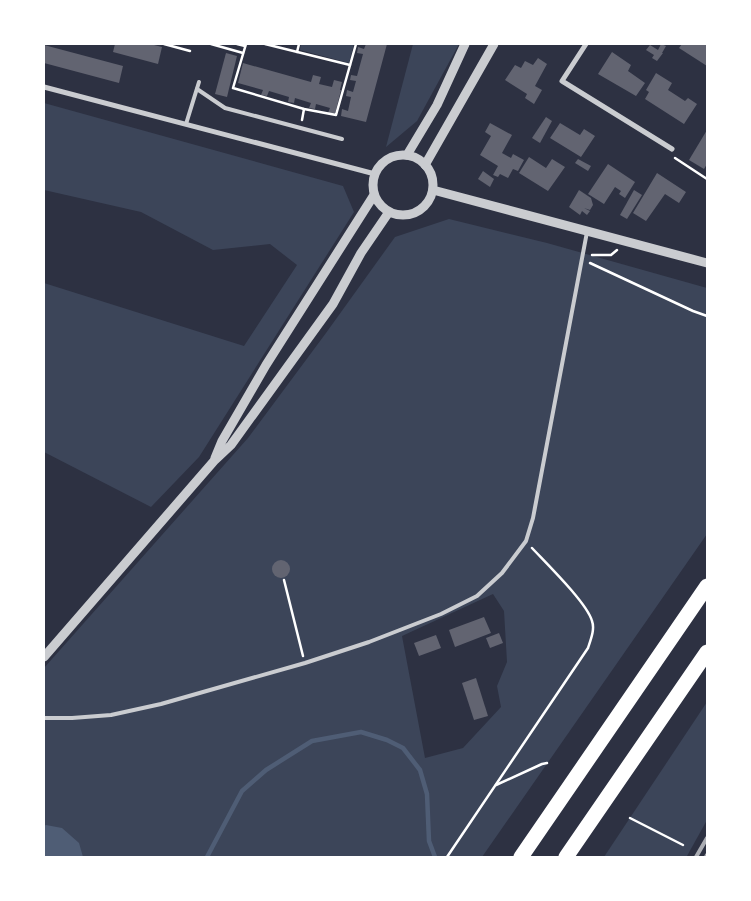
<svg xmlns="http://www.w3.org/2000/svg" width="751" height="901" font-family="Jost,sans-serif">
<rect width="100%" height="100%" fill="#2d3142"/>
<g fill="#3c4559" fill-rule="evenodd">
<polygon points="301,44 354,44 349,63 300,50"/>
<polygon points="413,44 459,44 417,121 386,147"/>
<polygon points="44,103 343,186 354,212 199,457 151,507 44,452 44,283 244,346 297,265 270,244 213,250 141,212 44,190"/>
<path d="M449,219L547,243L707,288V534L482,857H44V668L248,438L326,333L395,237ZM493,594L504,611L507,662L497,686L501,707L463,748L425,758L402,636Z"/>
<polygon points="707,702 707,820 687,856 604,857"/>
</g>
<polygon fill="#4f5d75" points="46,825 62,828 79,843 83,857 44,857 44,826"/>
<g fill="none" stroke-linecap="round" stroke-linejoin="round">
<polyline stroke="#4f5d75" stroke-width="4.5" points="207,857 242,791 266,770 312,741 361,732 387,740 403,748 420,770 427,794 429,841 435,857"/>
</g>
<g fill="#626471">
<polygon points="115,44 150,44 162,47 158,64 113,52"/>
<polygon points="366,44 387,44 366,122 341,116 342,109 348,111 351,97 346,96 347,90 353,92 356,81 350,80 351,75 357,76 363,54 357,53 358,47 364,49"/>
<polygon points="661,44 666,46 662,53 663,53 657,61 652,58 654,55 646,50 650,45 658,50"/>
<polygon points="682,44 707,44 707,66 679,48"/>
<polygon points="44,45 123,66 119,83 44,63"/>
<polygon points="612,52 631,65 628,71 645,83 636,96 598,74"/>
<polygon points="226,53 237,56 227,97 215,94"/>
<polygon points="538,58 547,64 535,86 542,90 534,104 525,98 527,94 505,80 515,65 521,68 525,61 533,65"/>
<polygon points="243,63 311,82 313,75 321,77 319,84 332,87 334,80 342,82 340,90 341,90 335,114 328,113 330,108 316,104 315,109 309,108 311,103 295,98 294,103 288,102 289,97 269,91 267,96 261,95 263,90 238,83"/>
<polygon points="656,73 672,83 668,90 685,101 688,98 697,104 684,124 645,99 649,92 646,90"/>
<polygon points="546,117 552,121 540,143 532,138"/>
<polygon points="490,123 512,135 502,153 511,158 513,154 524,160 518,171 513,169 508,178 500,174 498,177 493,175 498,166 480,155 491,136 485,132"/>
<polygon points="560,123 580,135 584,129 595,136 581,157 550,138"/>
<polygon points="707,130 707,164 704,169 689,160"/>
<polygon points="529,157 546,168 552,159 565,167 548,191 519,173"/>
<polygon points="578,159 591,166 588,171 575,163"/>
<polygon points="608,164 635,182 625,198 619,194 621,191 615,187 604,204 588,194"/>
<polygon points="483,171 494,179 490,187 478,179"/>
<polygon points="657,173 686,192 679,203 665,194 646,221 633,213"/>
<polygon points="579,190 591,198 593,205 590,210 584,208 590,211 587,215 582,211 580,215 569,207"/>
<polygon points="634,190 642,195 627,219 620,215"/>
<circle cx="281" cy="569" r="9"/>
<polygon points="484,617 491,633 455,647 449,630"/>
<polygon points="499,633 503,643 490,648 486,638"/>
<polygon points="436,635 441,648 419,656 414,643"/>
<polygon points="476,678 488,716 474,720 462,683"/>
</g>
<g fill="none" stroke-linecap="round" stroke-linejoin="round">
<g stroke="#fff" stroke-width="2.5">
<polyline points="164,44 190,51"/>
<polyline points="211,44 243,53"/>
<polyline points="237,44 245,46"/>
<polyline points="246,44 233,88 304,109 336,115 356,44"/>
<polyline points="265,44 350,65"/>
<polyline points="297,52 299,44"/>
<polyline points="302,120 304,109"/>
<polyline points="675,158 707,179"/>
<polyline points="592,255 611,255 617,250"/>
<polyline points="590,263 693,311 707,316"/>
<polyline points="284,580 303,656"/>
<polyline points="496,785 542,764 547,763"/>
<polyline points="630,818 683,845"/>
<path d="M447,857L588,648C591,639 595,629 592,621C587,603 546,563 532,548"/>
</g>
<g stroke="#caccd0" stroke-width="4">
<polyline points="197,89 225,108 342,139"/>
<polyline points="186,124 199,82"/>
<polyline points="44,718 72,718 111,715 161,704 305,663 369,642 441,614 477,596 502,573 526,541 533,518 587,232"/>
</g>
<g stroke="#caccd0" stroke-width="5">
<polyline points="586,44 562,81 672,149"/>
<polyline points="44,87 375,174"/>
</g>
<g stroke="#caccd0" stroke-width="9">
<polyline points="407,155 437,105 465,44"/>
<circle cx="403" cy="185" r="30"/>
<polyline points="425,165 494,44"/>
<polyline points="433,190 707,263"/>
<polyline points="215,458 222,441 266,365 374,195"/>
<polyline points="44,657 214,461 231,445 333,304 361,253 389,212"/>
</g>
<g stroke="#fff" stroke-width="15">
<polyline points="521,857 707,586"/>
<polyline points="566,857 707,652"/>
</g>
<g stroke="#abadb3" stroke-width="4">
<polyline points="696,857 707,838"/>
<polyline points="706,857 707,855"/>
</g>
</g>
<rect width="751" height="901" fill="none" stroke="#ffffff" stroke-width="90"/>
</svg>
